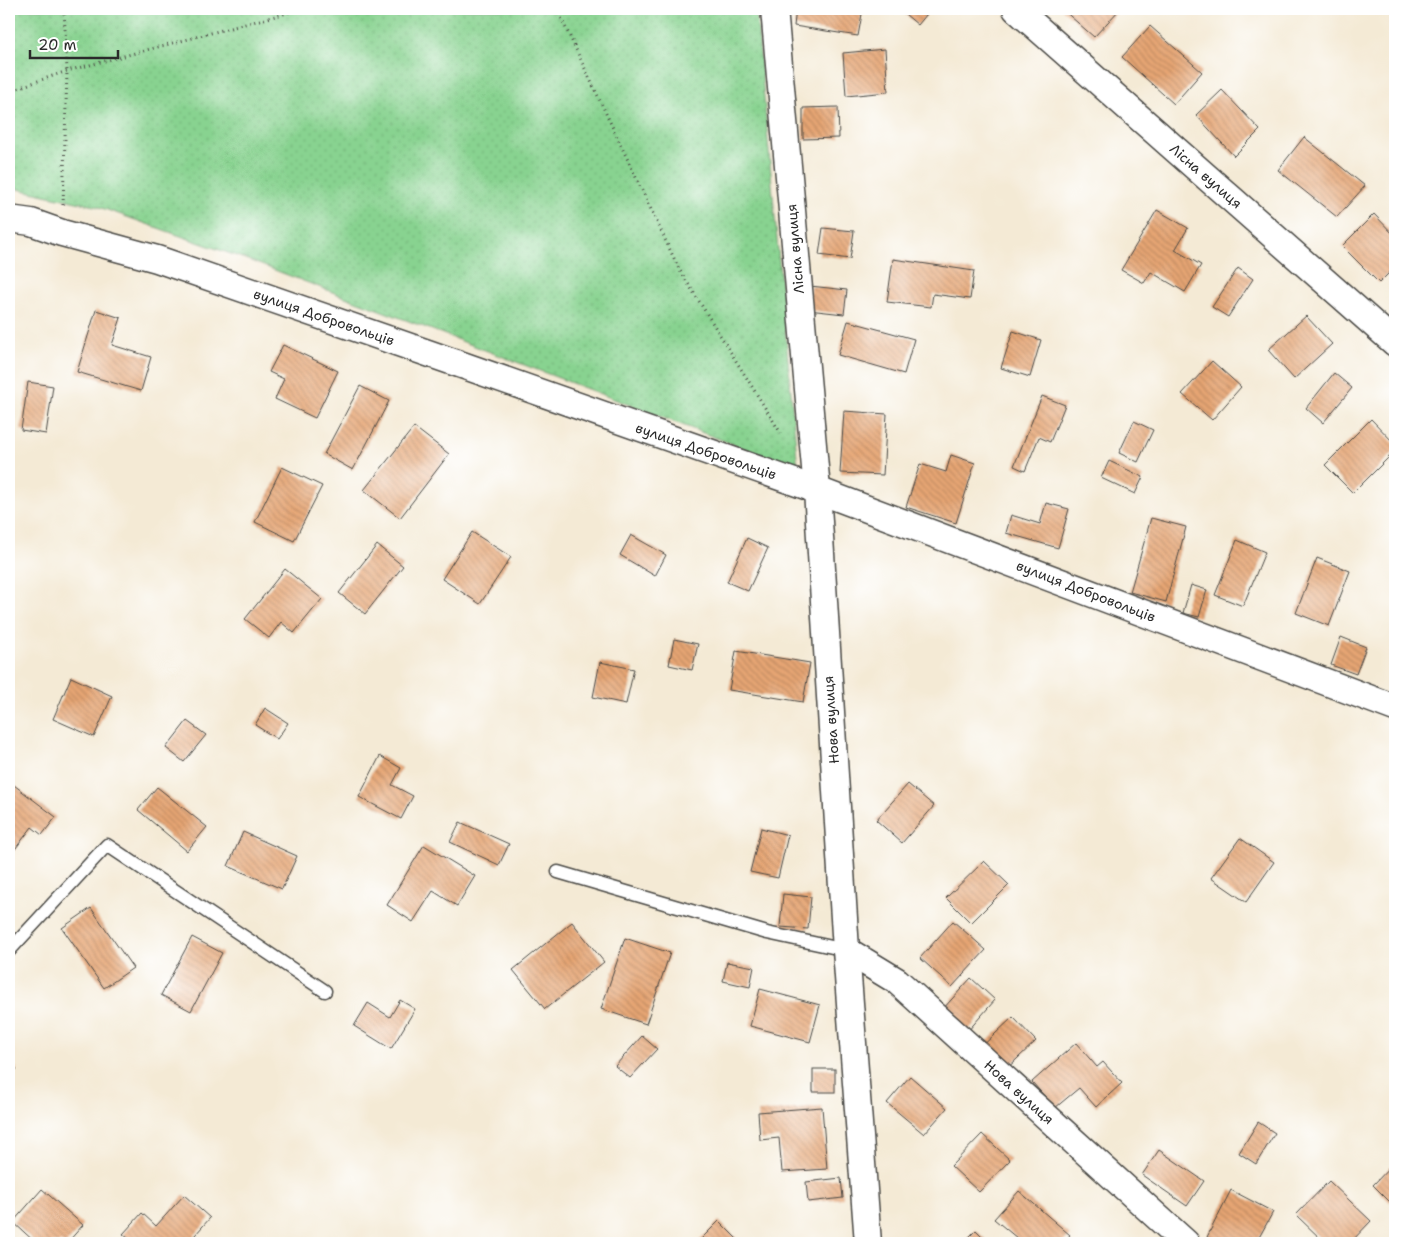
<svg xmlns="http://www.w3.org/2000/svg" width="1404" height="1252" font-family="'Shantell Sans',sans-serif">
<defs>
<pattern id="park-dots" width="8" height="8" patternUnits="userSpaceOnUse" patternTransform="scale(1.25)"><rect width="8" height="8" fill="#88d390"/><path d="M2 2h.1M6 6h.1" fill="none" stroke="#76b57c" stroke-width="1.8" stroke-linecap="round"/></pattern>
<pattern id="building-back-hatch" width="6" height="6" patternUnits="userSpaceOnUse" patternTransform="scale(1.25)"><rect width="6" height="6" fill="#e6a573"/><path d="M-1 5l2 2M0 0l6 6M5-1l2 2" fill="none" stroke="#bb875f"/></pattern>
</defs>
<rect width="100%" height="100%" fill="#fff"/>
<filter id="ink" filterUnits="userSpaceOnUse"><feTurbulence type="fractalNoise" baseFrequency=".02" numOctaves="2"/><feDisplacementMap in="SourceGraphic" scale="10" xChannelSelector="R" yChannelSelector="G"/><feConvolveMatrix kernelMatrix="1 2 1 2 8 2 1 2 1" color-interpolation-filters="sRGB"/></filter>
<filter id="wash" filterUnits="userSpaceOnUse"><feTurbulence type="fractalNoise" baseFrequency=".0096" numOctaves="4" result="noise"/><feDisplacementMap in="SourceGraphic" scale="20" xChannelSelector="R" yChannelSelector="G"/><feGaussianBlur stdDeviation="1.12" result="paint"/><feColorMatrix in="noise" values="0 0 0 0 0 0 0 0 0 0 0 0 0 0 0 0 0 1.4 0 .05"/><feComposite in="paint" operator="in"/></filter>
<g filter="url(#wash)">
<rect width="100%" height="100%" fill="#f4ead5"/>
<polygon fill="url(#park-dots)" stroke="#5a7f5e" points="9,9 756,9 798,469 248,260 99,207 9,187"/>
<g id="blocks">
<g fill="url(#building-back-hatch)">
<polygon points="796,9 830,9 862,14 858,36 794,26"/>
<polygon points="899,9 931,9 918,25"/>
<polygon points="1062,9 1120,9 1094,37"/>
<polygon points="1150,26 1202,72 1174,104 1122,57"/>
<polygon points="885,49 888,92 846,96 843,53"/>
<polygon points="1222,90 1260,130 1234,156 1196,115"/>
<polygon points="838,107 839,138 803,139 803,108"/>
<polygon points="1304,137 1365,186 1337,217 1278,170"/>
<polygon points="1157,210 1188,228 1175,250 1201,265 1185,292 1151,272 1144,283 1121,270"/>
<polygon points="1374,214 1395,236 1395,267 1379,283 1342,246"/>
<polygon points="823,228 854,231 850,259 819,255"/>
<polygon points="893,259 974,271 970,299 933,294 931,307 887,302"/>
<polygon points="1238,268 1253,279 1228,317 1212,307"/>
<polygon points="810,286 847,290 844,314 808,310"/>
<polygon points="96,310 121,318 112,345 151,357 141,391 77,372"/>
<polygon points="1306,316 1332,344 1294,379 1268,350"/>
<polygon points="848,321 914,339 904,374 838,355"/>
<polygon points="1013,331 1041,340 1030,377 1001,368"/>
<polygon points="283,345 338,371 315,418 275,399 284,379 269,372"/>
<polygon points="1212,361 1241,387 1212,420 1182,394"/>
<polygon points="1334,373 1352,388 1323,423 1306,408"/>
<polygon points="28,382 53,386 46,434 21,430"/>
<polygon points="360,386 389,401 353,470 324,454"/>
<polygon points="1042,396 1065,405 1050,442 1039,437 1025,471 1014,466"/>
<polygon points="844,411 887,414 883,475 840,473"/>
<polygon points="1371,419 1395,444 1395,451 1353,493 1325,465"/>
<polygon points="1134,421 1153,430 1138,462 1119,453"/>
<polygon points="414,427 449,454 400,518 364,490"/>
<polygon points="951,455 975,463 956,523 906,507 920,464 946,472"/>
<polygon points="1109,461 1143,477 1135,494 1101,478"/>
<polygon points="282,467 322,486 294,541 255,522"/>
<polygon points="1046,503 1069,509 1058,548 1006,533 1011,515 1040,524"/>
<polygon points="1151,518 1186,527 1166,602 1130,592"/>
<polygon points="472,532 511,557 480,604 442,579"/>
<polygon points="631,535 666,555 655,576 620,555"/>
<polygon points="747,538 768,548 748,591 727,582"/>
<polygon points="1237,540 1265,552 1243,606 1215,595"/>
<polygon points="377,545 403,566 365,614 339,593"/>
<polygon points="1317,558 1350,571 1329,626 1296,613"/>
<polygon points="285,569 322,599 294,633 281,622 269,638 245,619"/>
<polygon points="1191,585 1207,590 1199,617 1183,613"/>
<polygon points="1341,637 1366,647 1356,674 1331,665"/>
<polygon points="674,639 698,644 692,670 669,665"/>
<polygon points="736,651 810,663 803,702 729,690"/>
<polygon points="600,662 634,669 626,704 593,697"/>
<polygon points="71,677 112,696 94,737 53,719"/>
<polygon points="265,708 288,723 277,739 255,725"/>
<polygon points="187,721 206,735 184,762 166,748"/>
<polygon points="380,756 401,768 392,785 413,796 401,819 359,797"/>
<polygon points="10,782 56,817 42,835 32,827 9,857 9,784"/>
<polygon points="908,784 934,806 902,843 876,820"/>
<polygon points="157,787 207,827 187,851 138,810"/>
<polygon points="460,822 509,844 499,865 450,842"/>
<polygon points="761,828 788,835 778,878 750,872"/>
<polygon points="243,832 297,856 282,889 228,866"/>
<polygon points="1240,838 1274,862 1246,902 1211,878"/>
<polygon points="424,845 475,876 457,906 433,891 413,922 387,905"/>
<polygon points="984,861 1009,885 971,923 946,898"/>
<polygon points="783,894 811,897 808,929 780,927"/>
<polygon points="91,908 133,968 104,988 62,928"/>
<polygon points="953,921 986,950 952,987 920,958"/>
<polygon points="572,922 604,962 545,1009 513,970"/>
<polygon points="192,937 222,953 191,1011 161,995"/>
<polygon points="625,938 670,953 646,1024 601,1009"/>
<polygon points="727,962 754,967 750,987 723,981"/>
<polygon points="971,978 995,1000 967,1032 942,1010"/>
<polygon points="760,989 820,1005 810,1042 750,1026"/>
<polygon points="400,1000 415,1009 391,1049 354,1026 368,1003 390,1017"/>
<polygon points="1013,1017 1036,1041 1000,1075 977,1051"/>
<polygon points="642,1036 657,1049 630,1078 615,1066"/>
<polygon points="1076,1043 1097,1067 1103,1062 1122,1083 1096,1107 1079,1088 1055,1108 1032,1082"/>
<polygon points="9,1062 17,1069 9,1077"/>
<rect x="813" y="1069" width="22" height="23"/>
<polygon points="910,1076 947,1108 924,1134 887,1103"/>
<polygon points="822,1107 827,1169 782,1172 779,1138 760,1140 758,1112"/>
<polygon points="1258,1122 1275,1133 1256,1164 1239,1153"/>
<polygon points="982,1134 1010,1160 979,1192 951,1166"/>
<polygon points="1159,1150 1204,1181 1187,1206 1142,1175"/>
<polygon points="1395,1162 1395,1197 1390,1202 1373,1185"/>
<polygon points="841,1178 843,1198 808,1202 806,1182"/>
<polygon points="1329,1181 1371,1221 1350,1243 1325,1243 1296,1215"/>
<polygon points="42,1189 83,1225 67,1243 36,1243 13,1222"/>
<polygon points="1231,1190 1273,1212 1256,1243 1218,1243 1207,1237"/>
<polygon points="1019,1191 1070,1235 1063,1243 1023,1243 994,1219"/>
<polygon points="184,1195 210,1218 188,1243 134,1243 123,1234 142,1213 156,1226"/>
<polygon points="719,1221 741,1243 697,1243"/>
<polygon points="976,1230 989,1243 963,1243"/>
</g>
</g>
</g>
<g filter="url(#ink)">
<use href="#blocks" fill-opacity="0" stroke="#494844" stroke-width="1"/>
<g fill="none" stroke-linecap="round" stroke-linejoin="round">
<g stroke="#494844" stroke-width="15">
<g id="lane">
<polyline points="558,872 767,933 846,950"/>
<polyline points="9,951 107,845 325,991"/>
</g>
</g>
<g stroke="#494844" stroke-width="29">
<g id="street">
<polyline points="774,9 817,490 846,950 868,1243"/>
<polyline points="1016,9 1395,343"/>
<polyline points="9,219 31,222 62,233 157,259 465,366 817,490 1395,708"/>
<polyline points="846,950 897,981 1186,1243"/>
</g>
</g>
<g stroke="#494844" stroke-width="3" stroke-dasharray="1 4" stroke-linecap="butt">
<polyline points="557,9 679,269 782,435"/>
<polyline points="9,91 67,71 302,9"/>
<polyline points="63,205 67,71 64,9"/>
</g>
<use href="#lane" stroke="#fff" stroke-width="12"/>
<use href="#street" stroke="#fff" stroke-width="26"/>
</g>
</g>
<g text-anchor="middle" stroke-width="4.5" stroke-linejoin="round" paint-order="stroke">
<g font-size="14" fill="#2b2b2b" stroke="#fff">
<text transform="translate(1206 176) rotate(41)" y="5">Лісна вулиця</text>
<text transform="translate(795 249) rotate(-95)" y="5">Лісна вулиця</text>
<text transform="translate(324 317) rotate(19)" y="5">вулиця Добровольців</text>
<text transform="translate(706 451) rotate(19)" y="5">вулиця Добровольців</text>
<text transform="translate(1086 591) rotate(21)" y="5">вулиця Добровольців</text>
<text transform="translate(831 720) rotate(-94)" y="5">Нова вулиця</text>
<text transform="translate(1019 1092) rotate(42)" y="5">Нова вулиця</text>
</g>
</g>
<rect width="1404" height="1252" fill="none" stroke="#fff" stroke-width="30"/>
<path d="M30 50v8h88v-8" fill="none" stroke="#2b2b2b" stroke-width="2.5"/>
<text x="38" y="50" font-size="15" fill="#2b2b2b" stroke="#ffffff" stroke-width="4" paint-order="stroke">20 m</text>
</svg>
